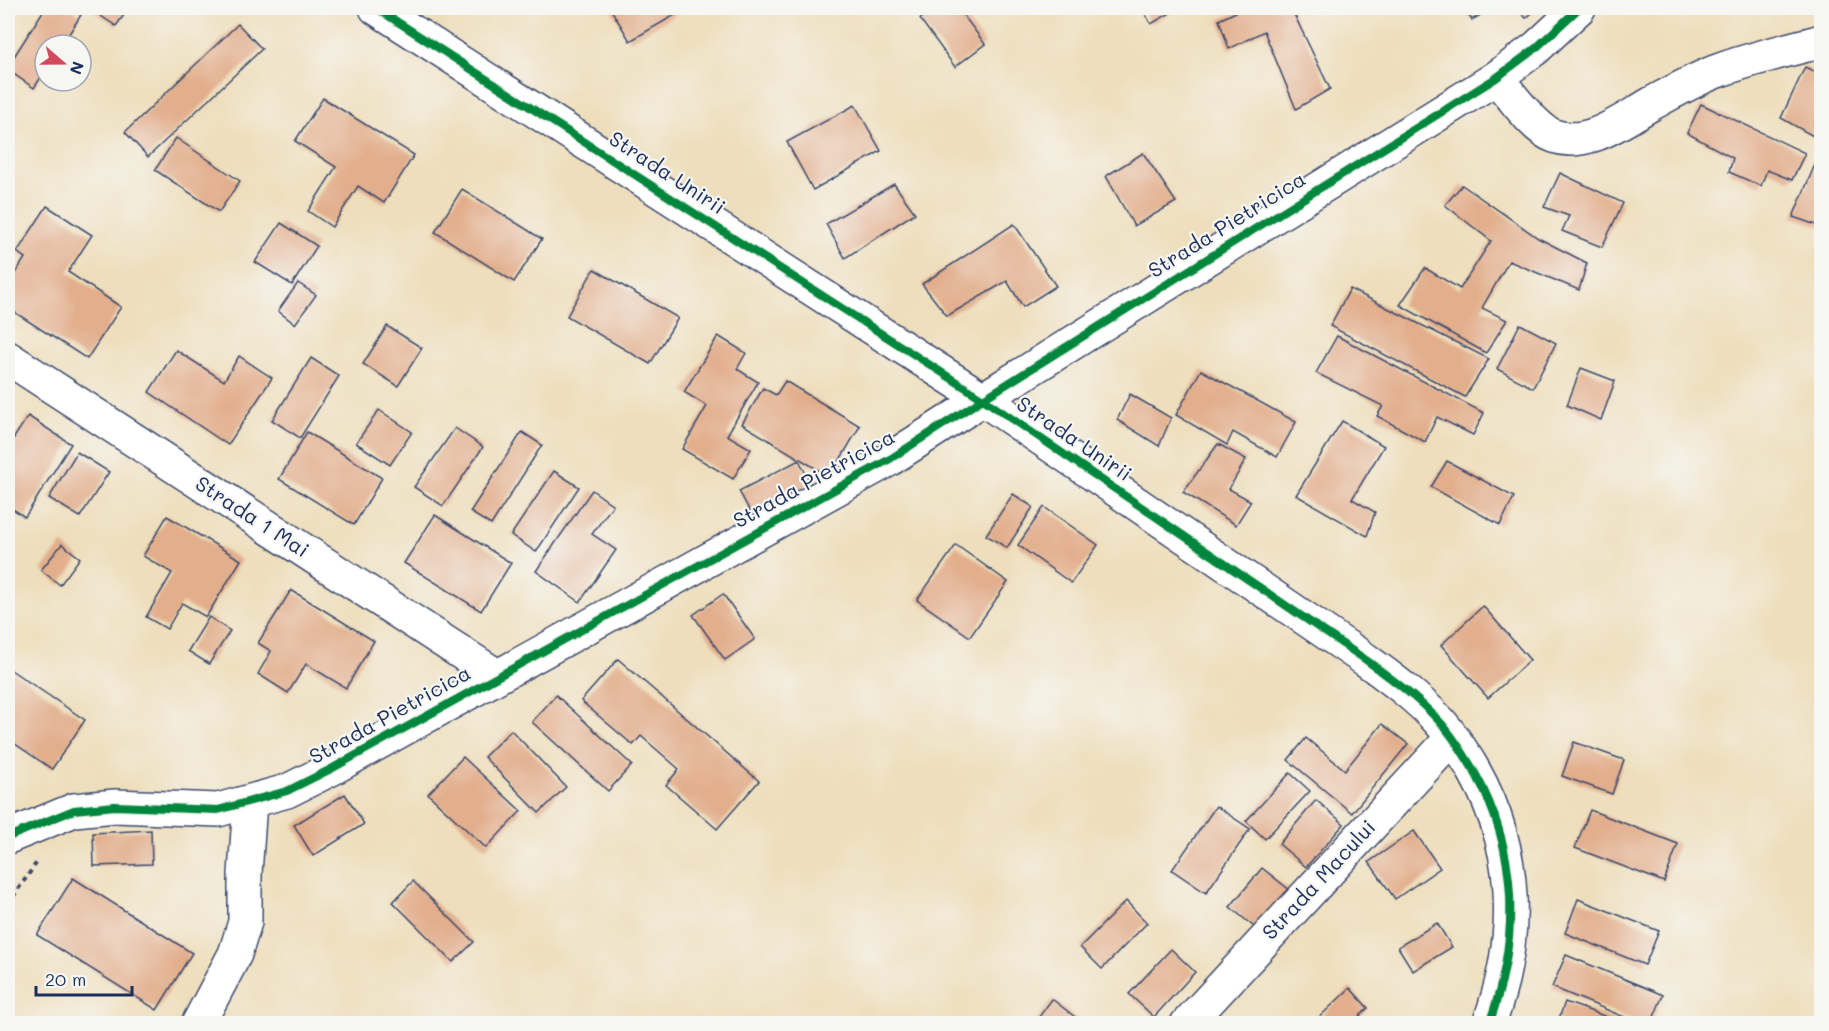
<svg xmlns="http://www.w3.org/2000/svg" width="1829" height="1031" font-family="Mali,sans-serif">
<rect width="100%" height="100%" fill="#f6f6f2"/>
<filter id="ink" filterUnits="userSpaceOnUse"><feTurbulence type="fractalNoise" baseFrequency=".0167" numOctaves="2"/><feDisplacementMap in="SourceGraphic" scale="12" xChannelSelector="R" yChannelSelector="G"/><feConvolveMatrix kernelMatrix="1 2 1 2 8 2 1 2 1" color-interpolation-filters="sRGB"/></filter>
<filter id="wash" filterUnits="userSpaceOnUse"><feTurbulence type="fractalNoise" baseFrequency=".008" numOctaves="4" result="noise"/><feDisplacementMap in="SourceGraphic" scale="24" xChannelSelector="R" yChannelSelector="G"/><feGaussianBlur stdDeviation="1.35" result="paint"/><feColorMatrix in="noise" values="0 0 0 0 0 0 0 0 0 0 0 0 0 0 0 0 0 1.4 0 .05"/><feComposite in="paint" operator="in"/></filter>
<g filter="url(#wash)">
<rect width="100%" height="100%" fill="#eedebc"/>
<g id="blocks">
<g fill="#e2ae8c">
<polygon points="45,8 69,8 81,15 62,45 45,45 45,71 34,88 8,70 8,66"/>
<polygon points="89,8 129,8 116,26"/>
<polygon points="610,8 687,8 630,41"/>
<polygon points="936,8 958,8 985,44 955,67 920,19"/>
<polygon points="1142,8 1179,8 1151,24"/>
<polygon points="1244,8 1291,8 1330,89 1296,109 1264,31 1229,49 1219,20"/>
<polygon points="1463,8 1492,8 1472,20"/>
<polygon points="1516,8 1538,8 1526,18"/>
<polygon points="238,24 262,49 148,157 125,132"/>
<polygon points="1805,67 1822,75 1822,141 1781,118"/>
<polygon points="323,98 414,155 384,203 358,186 332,227 308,211 336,167 295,141"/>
<polygon points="1701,104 1805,153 1792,180 1767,170 1761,186 1729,172 1733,158 1687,133"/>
<polygon points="855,105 881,151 813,190 787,142"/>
<polygon points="176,138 240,181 219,212 155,170"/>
<polygon points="1143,153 1176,202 1134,226 1106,176"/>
<polygon points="1819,155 1822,156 1822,227 1793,217"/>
<polygon points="1560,173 1623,203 1602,247 1562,231 1569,216 1544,207"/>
<polygon points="894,184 915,213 845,258 826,224"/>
<polygon points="1462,185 1538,238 1587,263 1579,290 1509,261 1482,308 1507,320 1486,353 1400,305 1425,268 1460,289 1491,241 1445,205"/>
<polygon points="462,189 542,239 514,282 435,232"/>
<polygon points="47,206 92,235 68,272 121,307 87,359 8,308 8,285 25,258 17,252"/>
<polygon points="281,223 317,246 292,285 255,262"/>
<polygon points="1014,224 1056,286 1023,307 1007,281 947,316 922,284"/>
<polygon points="594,269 678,318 650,364 567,316"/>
<polygon points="298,283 316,295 295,324 278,311"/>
<polygon points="1350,289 1489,359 1465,397 1330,326"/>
<polygon points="1520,324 1556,343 1533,388 1497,369"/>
<polygon points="387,326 422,348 398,386 363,364"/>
<polygon points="718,336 746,353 737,369 758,382 727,435 751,449 733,479 682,449 707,406 684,392"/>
<polygon points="1337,336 1484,413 1473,435 1437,417 1425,442 1377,416 1383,406 1316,373"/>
<polygon points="176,350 224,381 239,356 272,378 228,445 149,392"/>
<polygon points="311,358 339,376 300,438 272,420"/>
<polygon points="1581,368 1615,381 1601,420 1567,405"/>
<polygon points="1201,370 1296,422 1277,457 1233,432 1227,445 1176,415"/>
<polygon points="785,381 860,426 830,477 742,424 763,388 776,395"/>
<polygon points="1130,394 1171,418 1159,446 1117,420"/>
<polygon points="379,410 412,432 390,465 356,443"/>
<polygon points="28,416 71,444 25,517 8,506 8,447"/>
<polygon points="1342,421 1384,446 1352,499 1375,512 1367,536 1296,495"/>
<polygon points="455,428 483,447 443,506 414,487"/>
<polygon points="307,432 382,478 354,525 279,479"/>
<polygon points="522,432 542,445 491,525 470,512"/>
<polygon points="1218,444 1246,459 1229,489 1251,501 1236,525 1183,492"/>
<polygon points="77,452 109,472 80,517 49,498"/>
<polygon points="799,460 811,484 752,515 739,491"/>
<polygon points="1447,461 1514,497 1500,525 1431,487"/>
<polygon points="554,471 579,487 536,552 511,535"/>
<polygon points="592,490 613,505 592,534 616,550 580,602 536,571"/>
<polygon points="1013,494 1033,507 1007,548 986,535"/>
<polygon points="1044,507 1098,545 1071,583 1018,545"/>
<polygon points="435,515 511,563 481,611 404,563"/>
<polygon points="167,516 241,560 206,617 182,603 167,629 146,617 172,573 143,556"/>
<polygon points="62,544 80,558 60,585 41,570"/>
<polygon points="956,545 1008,582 970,637 917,600"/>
<polygon points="291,590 374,641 346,688 306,664 288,693 258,674 271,651 258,643"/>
<polygon points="723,594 755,639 725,660 693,615"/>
<polygon points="1483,606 1530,660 1488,698 1441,645"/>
<polygon points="209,617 230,631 209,664 188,651"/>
<polygon points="618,659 759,781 717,829 666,785 679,769 641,736 633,745 581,701"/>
<polygon points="8,668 85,720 52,769 8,739"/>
<polygon points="556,695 632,765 608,791 532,722"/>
<polygon points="1382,724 1408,744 1352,813 1288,760 1306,738 1345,770"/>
<polygon points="511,730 566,787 539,813 484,757"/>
<polygon points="1574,742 1624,760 1612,794 1562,776"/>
<polygon points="463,757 521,811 486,848 428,794"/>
<polygon points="1290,773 1310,791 1265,839 1246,821"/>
<polygon points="345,794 364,824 313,856 294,825"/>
<polygon points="1316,800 1344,824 1306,867 1279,844"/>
<polygon points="1216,806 1250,829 1206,893 1172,870"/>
<polygon points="1590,810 1678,844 1664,882 1575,848"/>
<polygon points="151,830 152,864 94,866 93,833"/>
<polygon points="1414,831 1440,868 1395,899 1369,862"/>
<polygon points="1262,868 1291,891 1259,931 1230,907"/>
<polygon points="73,878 192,953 157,1010 37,935"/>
<polygon points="413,881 474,942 453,962 393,902"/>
<polygon points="1578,899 1659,931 1645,965 1565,933"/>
<polygon points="1126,901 1147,923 1102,969 1080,947"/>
<polygon points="1437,923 1452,947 1413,971 1398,947"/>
<polygon points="1171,949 1195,972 1154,1017 1129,994"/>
<polygon points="1566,955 1663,995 1651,1024 1641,1024 1552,987"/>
<polygon points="1350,988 1368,1008 1351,1024 1312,1024"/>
<polygon points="1052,999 1084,1024 1040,1024 1036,1021"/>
<polygon points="1565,1002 1624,1023 1624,1024 1557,1024"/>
</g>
</g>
</g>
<g filter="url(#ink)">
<use href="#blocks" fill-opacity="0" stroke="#3b496c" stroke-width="1.5"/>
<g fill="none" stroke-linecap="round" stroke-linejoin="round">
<g stroke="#3b496c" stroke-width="36">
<g id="street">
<path d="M376,8L983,399L1366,660C1392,679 1418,698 1440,722C1453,736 1464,754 1474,771C1519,851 1520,938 1489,1024"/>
<path d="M1496,78C1511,94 1534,129 1554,136C1588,148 1623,120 1651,104C1673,92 1697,78 1720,70C1753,58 1788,50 1822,41"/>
<polyline points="8,358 497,676"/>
<polyline points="8,837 74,810 115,806 218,810 287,791 331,769 890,459 983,399 1496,78 1536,48 1579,8"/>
<polyline points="198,1024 235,954 245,922 245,874 250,802"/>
<polyline points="1187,1024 1452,738"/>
</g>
</g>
<polyline stroke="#3b496c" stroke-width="4" stroke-dasharray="4.5 4.5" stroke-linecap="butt" points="8,904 37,862"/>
<use href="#street" stroke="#fff" stroke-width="33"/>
<g stroke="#f6f6f2" stroke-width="11">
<g id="cycleway">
<path d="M376,8L983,399L1366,660C1392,679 1418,698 1440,722C1453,736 1464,754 1474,771C1519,851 1520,938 1489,1024"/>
<polyline points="8,837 74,810 115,806 218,810 287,791 331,769 890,459 983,399 1496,78 1536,48 1579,8"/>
</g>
</g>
<use href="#cycleway" stroke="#00873e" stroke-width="8"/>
</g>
</g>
<g text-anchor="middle" stroke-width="4.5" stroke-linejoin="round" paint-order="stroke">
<g font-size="21" fill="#1b2f5e" stroke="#f6f6f2">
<text transform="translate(667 173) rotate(33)" y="7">Strada Unirii</text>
<text transform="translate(1227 225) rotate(-32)" y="7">Strada Pietricica</text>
<text transform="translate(1074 439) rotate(34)" y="7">Strada Unirii</text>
<text transform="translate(814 479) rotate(-29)" y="7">Strada Pietricica</text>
<text transform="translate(252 517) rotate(33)" y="7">Strada 1 Mai</text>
<text transform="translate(390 715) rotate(-29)" y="7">Strada Pietricica</text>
<text transform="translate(1319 880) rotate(-47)" y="7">Strada Macului</text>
</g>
</g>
<rect width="1829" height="1031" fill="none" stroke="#f6f6f2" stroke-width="30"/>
<g transform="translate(63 63) rotate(110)"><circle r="28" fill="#f6f6f2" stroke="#9ea6b7" stroke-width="1.5"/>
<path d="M0-4.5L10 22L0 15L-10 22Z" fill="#d1495b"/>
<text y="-9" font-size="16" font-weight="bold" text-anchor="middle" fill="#1b2f5e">N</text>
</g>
<path d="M36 986v9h96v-9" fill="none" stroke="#1b2f5e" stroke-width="3"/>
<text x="45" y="986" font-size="18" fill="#1b2f5e" stroke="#f6f6f2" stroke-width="4.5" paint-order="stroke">20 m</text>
</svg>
